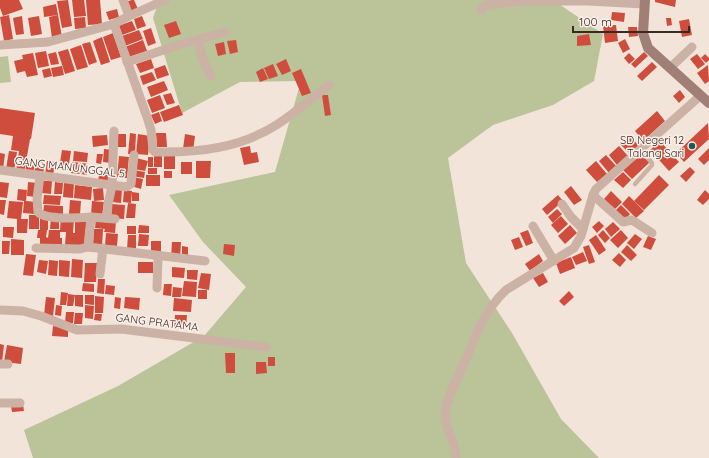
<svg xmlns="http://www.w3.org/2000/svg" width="709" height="458" font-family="Quicksand,sans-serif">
<rect width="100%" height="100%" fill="#f3e4da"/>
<g fill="#bbc399">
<polygon points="159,0 553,0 603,34 594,81 553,105 493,125 448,158 466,263 512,333 561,419 599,458 33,458 24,430 118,386 204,336 246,287 203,242 169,195 275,172 301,81 240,82 182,113 153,18"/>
<polygon points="8,56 11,82 0,83 0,57"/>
</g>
<g fill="#ce4d3d">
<polygon points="0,0 19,0 23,9 3,16 0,8"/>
<polygon points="68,0 72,26 62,28 57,1"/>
<polygon points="72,0 84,0 86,16 74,17"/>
<polygon points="86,0 100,0 102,24 88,25"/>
<polygon points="132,0 134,0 138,9 128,12 125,2"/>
<polygon points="655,0 676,0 675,7 655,2"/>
<polygon points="56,4 58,15 44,17 43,7"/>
<polygon points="117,9 119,17 109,20 106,12"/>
<polygon points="612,12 625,13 624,22 611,20"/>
<polygon points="9,15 13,39 4,41 0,17"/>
<polygon points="58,15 62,37 52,38 49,17"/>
<polygon points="22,16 24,34 16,35 13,18"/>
<polygon points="39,16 42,34 31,36 28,18"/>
<polygon points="142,16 146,26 137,29 134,19"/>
<polygon points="85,17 86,28 75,29 74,18"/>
<polygon points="666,18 671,18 672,25 667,26"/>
<polygon points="689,19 692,35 682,37 679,21"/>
<polygon points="132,21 136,30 122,35 118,26"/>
<polygon points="176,21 181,34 169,38 164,25"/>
<polygon points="616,25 618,41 605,43 603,26"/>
<polygon points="628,27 637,27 638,36 629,37"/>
<polygon points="151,28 156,43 148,46 143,31"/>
<polygon points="139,30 143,39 125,46 122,36"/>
<polygon points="113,33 121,57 111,60 103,37"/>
<polygon points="589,34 591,45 577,46 577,36"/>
<polygon points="102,37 110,62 101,65 93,41"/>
<polygon points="625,39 630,49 623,53 618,43"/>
<polygon points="143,40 147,51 129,57 125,47"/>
<polygon points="236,40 238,52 230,54 227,41"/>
<polygon points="90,42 97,62 89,65 82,44"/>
<polygon points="224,42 226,54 218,56 215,44"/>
<polygon points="81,45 88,67 77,70 70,49"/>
<polygon points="68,49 75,71 65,74 58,52"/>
<polygon points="46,51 49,66 38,68 35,53"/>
<polygon points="56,52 59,64 51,65 48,54"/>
<polygon points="644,52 648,56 635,68 631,64"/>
<polygon points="33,53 38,75 27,77 25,71 17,73 14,61 23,59 22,55"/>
<polygon points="629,53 635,59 629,64 624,58"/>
<polygon points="697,54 705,64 698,69 690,59"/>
<polygon points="705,54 709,58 709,60 706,63 701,58"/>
<polygon points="151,59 154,68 140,73 136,64"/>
<polygon points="286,59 291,71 282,75 276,64"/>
<polygon points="652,62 657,67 642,81 637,76"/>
<polygon points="273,64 278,76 269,79 264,68"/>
<polygon points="165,65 169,75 157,79 154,69"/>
<polygon points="708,65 709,81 705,84 697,73"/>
<polygon points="62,66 64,75 53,77 51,68"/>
<polygon points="50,68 52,76 44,78 42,70"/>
<polygon points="263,68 268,79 260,82 256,72"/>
<polygon points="301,69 311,93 302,96 292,73"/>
<polygon points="152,72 156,80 143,85 140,76"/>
<polygon points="164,81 168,90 151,97 147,87"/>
<polygon points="680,90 685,97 679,103 673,96"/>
<polygon points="171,93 175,103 167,105 163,95"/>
<polygon points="160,95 165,108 152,113 147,100"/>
<polygon points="322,95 328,95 331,115 325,116"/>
<polygon points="179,105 183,115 164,122 160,112"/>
<polygon points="0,108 35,113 31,139 30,139 24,173 16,172 19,151 11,150 13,136 0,134"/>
<polygon points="657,111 665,121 643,141 635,131"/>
<polygon points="159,112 162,121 155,124 151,115"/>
<polygon points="708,123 709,139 684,162 676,153"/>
<polygon points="130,133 136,134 135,154 128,154"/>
<polygon points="156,133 166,133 167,147 157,147"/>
<rect x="118" y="134" width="8" height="13"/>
<polygon points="138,134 150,136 148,155 136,154"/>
<polygon points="185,134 195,136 193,151 183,149"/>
<polygon points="107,135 108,145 93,147 92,136"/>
<polygon points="630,136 640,147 631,155 620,144"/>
<polygon points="660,141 679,162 669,171 650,150"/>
<polygon points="250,146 251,153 257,152 259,162 244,165 240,148"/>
<polygon points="619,146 628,156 617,165 609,155"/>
<polygon points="709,148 709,160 704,165 698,159"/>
<polygon points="104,149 112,150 111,163 103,162"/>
<polygon points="62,150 71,151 68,170 59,169"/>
<polygon points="9,151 17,152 14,171 6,169"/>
<polygon points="74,151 88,153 87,162 73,161"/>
<polygon points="0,153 5,154 3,169 0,168"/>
<polygon points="97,154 103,154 101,164 96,163"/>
<polygon points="642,154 650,162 632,179 623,170"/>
<polygon points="606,155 617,167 609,173 599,161"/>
<polygon points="119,156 129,157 127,178 117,177"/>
<rect x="154" y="156" width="8" height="11"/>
<rect x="164" y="156" width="11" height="13"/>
<rect x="148" y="157" width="5" height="10"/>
<polygon points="136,158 148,161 145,171 134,169"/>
<polygon points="36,159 45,160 43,175 34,174"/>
<polygon points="27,160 35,161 33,175 25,173"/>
<polygon points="47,161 55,162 53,176 45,175"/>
<polygon points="196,161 211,161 210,178 196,178"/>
<polygon points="596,161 607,174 597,182 586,170"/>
<polygon points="72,162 81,163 80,174 71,173"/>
<rect x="181" y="162" width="11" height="12"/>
<polygon points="82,163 88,164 87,175 81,174"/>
<polygon points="690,167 695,172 686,182 680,176"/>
<rect x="148" y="168" width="9" height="6"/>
<polygon points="133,170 145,172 144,178 132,176"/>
<rect x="164" y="171" width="8" height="7"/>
<polygon points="623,172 631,180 623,188 614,180"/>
<polygon points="99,174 111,175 110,184 98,182"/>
<rect x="146" y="175" width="14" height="11"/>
<polygon points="659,175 669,185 644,210 634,201"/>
<polygon points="133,177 143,179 141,189 131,186"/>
<polygon points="43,181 52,181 51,194 42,193"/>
<polygon points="0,182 9,183 7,198 0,197"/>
<polygon points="28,182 37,183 36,197 27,196"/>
<polygon points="55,182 63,183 62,194 54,194"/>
<polygon points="64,182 74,183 73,198 63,197"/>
<polygon points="75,185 92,187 91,200 74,198"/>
<polygon points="571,186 582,200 574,205 564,192"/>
<polygon points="103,188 104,200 94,201 93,189"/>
<polygon points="113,188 122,189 121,203 112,202"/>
<polygon points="18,189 27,190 26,201 36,202 35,214 23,213 24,201 17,200"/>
<polygon points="124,190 132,191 131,203 123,202"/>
<polygon points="705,190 709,194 709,199 703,205 697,200"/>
<polygon points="611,191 622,202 615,209 604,199"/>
<polygon points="132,192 139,193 139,201 132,201"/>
<polygon points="44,195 61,196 60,205 43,204"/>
<polygon points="558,195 563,201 547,215 542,209"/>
<polygon points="629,196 644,211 636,218 622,204"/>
<polygon points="0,200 6,200 4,215 0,214"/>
<polygon points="70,200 81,201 80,215 69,214"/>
<polygon points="9,201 23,202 21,219 28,219 27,233 17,233 17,219 7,218"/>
<polygon points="92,201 104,202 102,216 91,215"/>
<polygon points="128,203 136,204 135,218 126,218"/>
<polygon points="111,204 125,205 124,219 110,218"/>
<polygon points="44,205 63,206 63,216 43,215"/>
<polygon points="621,205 630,214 624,221 614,212"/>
<polygon points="557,209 562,214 553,223 548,217"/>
<rect x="29" y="215" width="10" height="14"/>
<polygon points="561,216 568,224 558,233 551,225"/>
<polygon points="40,217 48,217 48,230 47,230 46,237 48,238 49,230 60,230 61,218 74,218 73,233 75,233 75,218 87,218 84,246 65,246 66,232 60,232 60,238 62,238 62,248 40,247 40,238 37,238 38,230 40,230"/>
<polygon points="51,217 59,218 59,229 50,229"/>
<polygon points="96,218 116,222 115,233 104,232 105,229 95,228"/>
<polygon points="599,221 604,226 597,233 592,227"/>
<polygon points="613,222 620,229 611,237 605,229"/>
<polygon points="139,225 149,226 149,233 138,233"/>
<polygon points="570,225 577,233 565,244 558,236"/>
<rect x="127" y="226" width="9" height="8"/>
<polygon points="3,227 14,227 13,238 3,237"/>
<polygon points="94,229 103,229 102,247 93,246"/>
<polygon points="528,230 533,243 526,246 520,233"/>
<polygon points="603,230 610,238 605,243 598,235"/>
<polygon points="621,230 628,238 618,248 610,240"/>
<polygon points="106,233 118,234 117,246 105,245"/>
<polygon points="139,234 149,235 148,246 138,246"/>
<polygon points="635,234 642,239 634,249 627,243"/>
<polygon points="128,235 136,235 136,249 127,249"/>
<polygon points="596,235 606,250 599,255 589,240"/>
<polygon points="648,236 656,239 651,250 643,247"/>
<polygon points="519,237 523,247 515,250 511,240"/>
<polygon points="11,239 24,240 24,255 11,255"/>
<polygon points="2,241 10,241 9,254 2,254"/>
<rect x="151" y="241" width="10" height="11"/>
<polygon points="172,242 181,242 180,258 171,258"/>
<polygon points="224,244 235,245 234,256 223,254"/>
<polygon points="589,245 595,262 589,264 583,247"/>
<polygon points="627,245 637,255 631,261 621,252"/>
<polygon points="182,246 188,247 188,258 182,258"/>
<polygon points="583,252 587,261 576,265 572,257"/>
<polygon points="619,253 626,260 620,267 612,260"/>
<polygon points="26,254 36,255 33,276 23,275"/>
<polygon points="539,254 543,261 530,271 525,264"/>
<polygon points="571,257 575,268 560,274 556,263"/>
<polygon points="72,259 83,260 82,278 71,277"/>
<polygon points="39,260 48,261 46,274 37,272"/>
<polygon points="49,260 58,261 57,276 48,275"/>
<polygon points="59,260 70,261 69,277 59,276"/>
<rect x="138" y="262" width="15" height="11"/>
<polygon points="85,263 97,263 96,282 84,282"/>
<polygon points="172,267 185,268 184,278 172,277"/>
<polygon points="187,270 198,270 197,280 187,279"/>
<polygon points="201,273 211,274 209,290 198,288"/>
<polygon points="543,273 548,282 539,287 533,278"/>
<polygon points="98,279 105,279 104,294 97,293"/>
<polygon points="184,281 197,282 196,297 182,296"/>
<polygon points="83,283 94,284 94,292 82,291"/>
<polygon points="164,284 172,284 171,296 163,295"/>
<polygon points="106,285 115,286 114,295 105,294"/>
<polygon points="173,287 182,288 181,297 172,297"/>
<rect x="198" y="290" width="9" height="9"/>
<polygon points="569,291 574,297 564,306 559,301"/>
<polygon points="61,292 68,293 66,305 60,305"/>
<polygon points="68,294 75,295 73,306 67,306"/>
<polygon points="75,295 83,295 83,307 75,306"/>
<polygon points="85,295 94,295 94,305 85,304"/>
<polygon points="95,296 104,297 103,313 95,313"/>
<polygon points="46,297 55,298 53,316 44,315"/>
<polygon points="115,297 121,298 120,309 114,308"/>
<polygon points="125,297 140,298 139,310 124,308"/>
<polygon points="174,298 192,300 191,312 173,311"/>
<polygon points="56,305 62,306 61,316 55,315"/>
<polygon points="85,305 94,306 93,319 85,318"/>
<polygon points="66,312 74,312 73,323 65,323"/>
<polygon points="75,313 83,313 82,324 74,324"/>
<polygon points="95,314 102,314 101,321 94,320"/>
<polygon points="175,315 187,315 186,328 174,327"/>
<polygon points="53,326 68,328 68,337 52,336"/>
<polygon points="0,344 4,345 2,362 0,362"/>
<polygon points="7,345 23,348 21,364 4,362"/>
<polygon points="225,353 235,353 235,373 226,373"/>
<rect x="268" y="357" width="7" height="9"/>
<polygon points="256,362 266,362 267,373 256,374"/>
<polygon points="23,405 24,411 12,412 11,406"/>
</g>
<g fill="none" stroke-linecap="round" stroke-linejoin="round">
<polyline stroke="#ccb2a5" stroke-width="4.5" points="635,184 652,165 652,163 641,150"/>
<g stroke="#ccb2a5" stroke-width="9">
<polyline points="123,0 129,16"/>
<polyline points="481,10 484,6 491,4 526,1 588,1 644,4"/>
<polyline points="114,24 129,16 165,0"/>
<path d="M198,40C201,52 203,65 211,76"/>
<path d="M0,45L48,42L114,24L148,120L151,130L153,150L155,152C198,153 241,148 278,124C296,112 312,98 329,85"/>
<polyline points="127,62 182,44 225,32"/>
<polyline points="670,68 692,47"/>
<polyline points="0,170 126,187 131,184 134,155"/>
<path d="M40,176L37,199L38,212C45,220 79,218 91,217L88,247L205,261"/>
<polyline points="593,195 623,222 632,220 652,233"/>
<polyline points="562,204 571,217 583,229"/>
<polyline points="91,217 115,219"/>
<polyline points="107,218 108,204 112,186 114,131"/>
<polyline points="533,226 554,261"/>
<polyline points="36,248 80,249 88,247"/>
<polyline points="100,274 103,248"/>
<polyline points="157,288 158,256"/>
<polyline points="0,310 23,311 41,316 77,330 121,329 266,347"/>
<polyline points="0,364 8,364"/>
<polyline points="0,403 20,403"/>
<path d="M456,458C456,442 446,430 445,417C444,402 460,373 466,359C471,349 474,338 479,328C486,314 495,300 506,290L574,248L581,236L593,195L596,189L700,96"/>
</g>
<polyline stroke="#a08076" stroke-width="10" points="645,0 643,33 648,48 709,103"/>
</g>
<circle fill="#1a5c57" stroke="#fbefe7" stroke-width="1.5" cx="692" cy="146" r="4"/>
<g text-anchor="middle" stroke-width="3" stroke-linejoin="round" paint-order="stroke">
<g font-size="11" fill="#372a27" stroke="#fbefe7" text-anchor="end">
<text x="684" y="144">SD Negeri 12<tspan x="684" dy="13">Talang Sari</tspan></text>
</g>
<g font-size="11" fill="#372a27" stroke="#fbefe7">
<text transform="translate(70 167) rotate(7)" y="4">GANG MANUNGGAL 5</text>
<text transform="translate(157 322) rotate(7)" y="4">GANG PRATAMA</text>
</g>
</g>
<path d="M573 26v6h116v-6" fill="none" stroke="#372a27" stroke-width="2"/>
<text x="579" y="26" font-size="12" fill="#372a27" stroke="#fbefe7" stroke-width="3" paint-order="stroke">100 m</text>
</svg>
